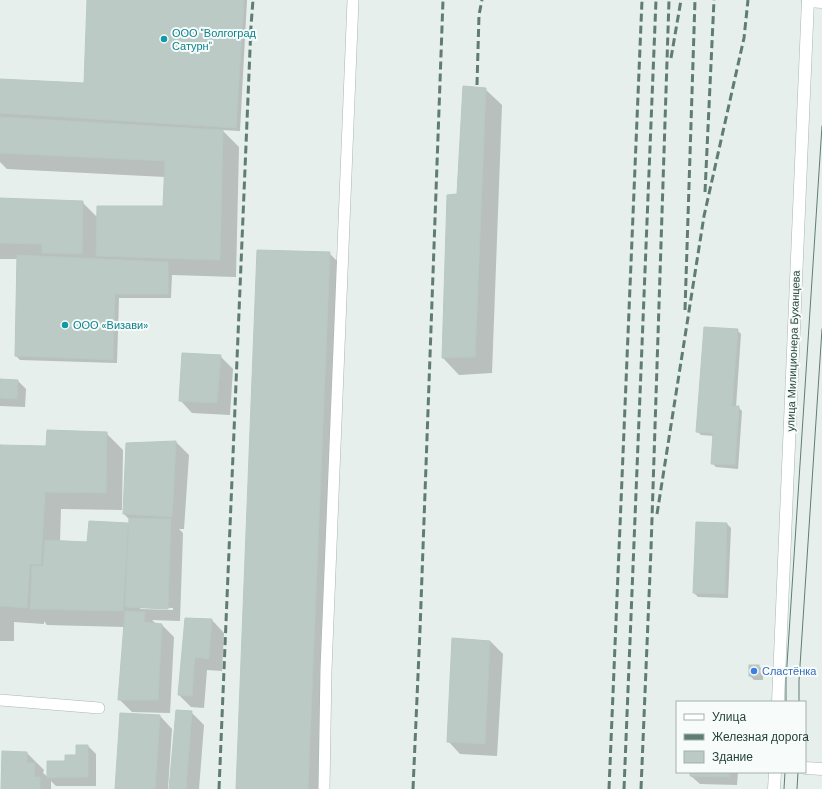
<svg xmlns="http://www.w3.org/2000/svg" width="822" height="789" font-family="'DM Sans',sans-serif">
<rect width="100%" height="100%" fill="#e6efeb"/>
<g fill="#0003" fill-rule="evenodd">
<polygon points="88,0 247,0 240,131 222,130 239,147 236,277 172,275 171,298 119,298 117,363 20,360 16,356 17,259 0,259 0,199 82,202 98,218 164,207 165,177 7,169 0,162 0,80 85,84"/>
<polygon points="485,89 502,105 492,373 459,375 443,358 458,195"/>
<polygon points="329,253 346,270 325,789 237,789"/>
<polygon points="737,330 741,334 736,407 738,407 742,411 738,469 716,467 712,463 714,436 701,435 697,431"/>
<polygon points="220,356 233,369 230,415 192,413 180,400"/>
<polygon points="0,380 18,381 26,389 25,407 0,406"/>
<path d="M106,433L123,450L122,510L61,509L60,542L88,543L127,524L130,526V520L124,514L127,444L176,442L189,455L184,529H179L183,533L180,621L152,620L156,624L162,625L174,637L170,713L132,712L119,699L125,627L47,625L44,621V624L14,622V641H0V444L2,446L47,447ZM140,607L173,608V610L140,609Z"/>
<polygon points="697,523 727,524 731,528 728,598 698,597 694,593"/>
<polygon points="186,619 212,620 224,633 222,671 207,670 204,708 191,707 179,695"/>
<polygon points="453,640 490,641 503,654 497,756 460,754 448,741"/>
<polygon points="759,666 763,670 763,680 754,680 750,676"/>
<polygon points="191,712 204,725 199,789 170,789"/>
<polygon points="160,716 172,729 168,789 116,789"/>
<polygon points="88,746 96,754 96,786 56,786 51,781 51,789 2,789 27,753 44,770 43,773 48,777 66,762 77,756"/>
<polygon points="691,772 738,772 737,785 700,784 691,776"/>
</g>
<g fill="#bbcac4" stroke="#b8c9c2">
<polygon points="87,0 244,0 236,128 0,113 0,79 84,83"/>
<polygon points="463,86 486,88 475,357 442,358 447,195 457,194"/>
<polygon points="0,117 223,130 220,260 96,256 97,206 163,206 165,161 0,153"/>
<polygon points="0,198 83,201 82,254 42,253 42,244 0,243"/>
<polygon points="257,250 330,252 308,789 236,789"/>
<polygon points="17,255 168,262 168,294 115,294 113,360 15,356"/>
<polygon points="704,327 738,329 732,406 739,406 735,465 711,464 713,433 696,432"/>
<polygon points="182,353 221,355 217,403 179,401"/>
<polygon points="0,379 18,380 17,399 0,398"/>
<polygon points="47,430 107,432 106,493 45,492 41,564 30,564 27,608 0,606 0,445 46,446"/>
<polygon points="176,441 172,517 123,514 126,443"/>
<polygon points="129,518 171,519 168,609 125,607"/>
<polygon points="89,521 128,523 123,611 30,609 32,566 43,566 45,540 87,542"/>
<polygon points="696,522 727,523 725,594 693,593"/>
<polygon points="125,611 145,612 144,622 162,624 158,700 118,700"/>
<polygon points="185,618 212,619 209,659 195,657 192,696 178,695"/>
<polygon points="452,638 490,641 485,744 447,742"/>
<rect x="749" y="665" width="10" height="11"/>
<polygon points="176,710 192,711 186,789 169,789"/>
<polygon points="120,713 160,715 155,789 115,789"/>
<polygon points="76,745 88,745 88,777 47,778 47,761 65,761 65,755 76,755"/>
<polygon points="2,751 27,752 27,763 35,763 34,777 40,777 40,789 1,789"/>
<polygon points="690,772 730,772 729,777 690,776"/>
</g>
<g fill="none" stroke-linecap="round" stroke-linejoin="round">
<g stroke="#a8b8b2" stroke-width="12">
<g id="service">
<polyline points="0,700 99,708"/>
<polyline points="324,789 326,670 353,0"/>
</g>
</g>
<g stroke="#a8b8b2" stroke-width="13">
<g id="minor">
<polyline points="808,1 822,2"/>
<polyline points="778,702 808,0"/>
<polyline points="805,768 822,769"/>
<polyline points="774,789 775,772"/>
</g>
</g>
<use href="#service" stroke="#fff" stroke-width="11"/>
<use href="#minor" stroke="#fff" stroke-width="12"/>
<g stroke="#5f7d75" stroke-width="1">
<polyline points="786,702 786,680 822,126"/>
<polyline points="799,702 799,681 822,329"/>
<polyline points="784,789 785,772"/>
<polyline points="797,789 798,772"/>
</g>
<g stroke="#5f7d75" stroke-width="3" stroke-dasharray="8 4" stroke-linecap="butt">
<polyline points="671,58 681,0"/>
<polyline points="477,85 479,15 482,0"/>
<polyline points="705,192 714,0"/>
<polyline points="685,310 695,0"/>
<polyline points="657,514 704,216 744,38 748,0"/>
<polyline points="219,789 251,26 253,0"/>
<polyline points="413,789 420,630 443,0"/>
<polyline points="609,789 642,0"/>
<polyline points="624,789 656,0"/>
<polyline points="641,789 651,549 669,0"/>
</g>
</g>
<g fill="#0f9aa8" stroke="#f7fbf9" stroke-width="1.5">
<circle cx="164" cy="39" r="4"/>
<circle cx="65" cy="325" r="4"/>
</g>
<circle fill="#3f7fe0" stroke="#f7fbf9" stroke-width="1.5" cx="754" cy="671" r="4"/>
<g text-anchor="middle" stroke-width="4" stroke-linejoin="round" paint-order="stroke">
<g font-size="11" fill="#0d838f" stroke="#f7fbf9" text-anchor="start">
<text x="172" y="37">ООО "Волгоград<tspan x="172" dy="13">Сатурн"</tspan></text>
<text x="73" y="329">ООО «Визави»</text>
</g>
<g font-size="11" fill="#24423a" stroke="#f7fbf9">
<text transform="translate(793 351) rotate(-88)" y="4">улица Милиционера Буханцева</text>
</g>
<g font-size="11" fill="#366cbe" stroke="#f7fbf9" text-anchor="start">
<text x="762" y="675">Сластёнка</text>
</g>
</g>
<rect x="676" y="701" width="130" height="72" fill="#f7fbf9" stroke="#a3b1ad"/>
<rect x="684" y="714" width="20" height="6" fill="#ffffff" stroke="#a3b1ad"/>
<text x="712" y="721" font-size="12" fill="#24423a">Улица</text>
<rect x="684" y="734" width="20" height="6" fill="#5f7d75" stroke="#a3b1ad"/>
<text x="712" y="741" font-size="12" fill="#24423a">Железная дорога</text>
<rect x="684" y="751" width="20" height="12" fill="#bbcac4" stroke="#a3b1ad"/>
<text x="712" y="761" font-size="12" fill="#24423a">Здание</text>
</svg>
